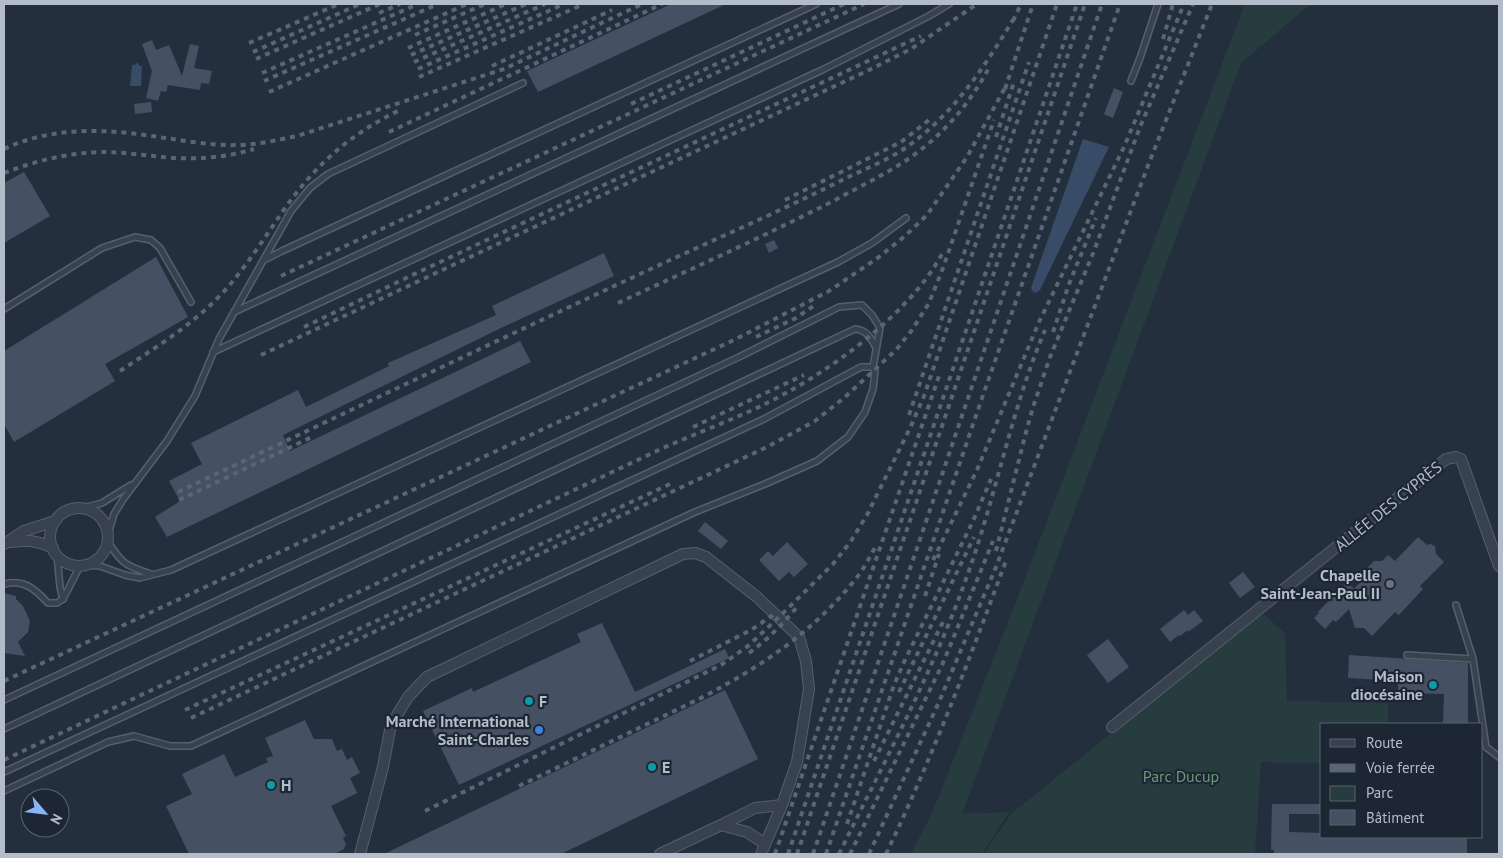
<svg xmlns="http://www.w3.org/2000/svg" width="1503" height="858" font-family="'PT Sans',sans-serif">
<rect width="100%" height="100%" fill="#242f3e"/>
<g fill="#263c3f">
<polygon points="1245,4 1324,4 1307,7 1241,63 962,814 1009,812 982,854 911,854 932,813 1011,615"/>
<polygon points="1261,612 1285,633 1287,701 1388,703 1388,724 1322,724 1322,763 1261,762 1255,854 984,854 1011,814"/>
</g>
<g fill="#394c67">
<polygon points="137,63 139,64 139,66 142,66 141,86 130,86 132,65 134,65"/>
<polygon points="1083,139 1109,147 1040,290 1035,293 1033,292 1031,288"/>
</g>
<g fill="#455162">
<polygon points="671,4 726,4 538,92 527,71"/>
<polygon points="152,40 156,50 169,45 182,76 190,44 199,46 194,68 212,71 209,84 201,83 200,90 168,85 166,92 161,91 158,101 146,98 152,71 142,44"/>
<polygon points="1114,88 1123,92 1113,118 1104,114"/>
<polygon points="151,102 152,112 135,114 134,104"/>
<polygon points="24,172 50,216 4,243 4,183"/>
<polygon points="774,240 778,248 769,253 765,244"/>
<polygon points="604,253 614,276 501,328 283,435 290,451 520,341 531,362 167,537 155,517 180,501 169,481 202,464 191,443 298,390 306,407 389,366 388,363 496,315 492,306"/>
<polygon points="156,257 188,317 105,364 115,381 14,442 4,424 4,351"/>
<polygon points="705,522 728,541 721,549 698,531"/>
<polygon points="1418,537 1427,545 1430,544 1435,546 1436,554 1444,562 1420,586 1423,589 1399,615 1395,612 1372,636 1364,628 1355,628 1349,609 1336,622 1333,620 1325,629 1314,618 1319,613 1318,612 1347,582 1354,589 1368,574 1368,567 1374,561 1382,561 1388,555 1395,561"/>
<polygon points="787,542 808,564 794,577 789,572 779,581 759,560 768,551 773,556"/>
<polygon points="1243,572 1255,587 1240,598 1229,583"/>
<polygon points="4,593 16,596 16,599 23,606 30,621 28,632 18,642 25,656 4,653"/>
<polygon points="1184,610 1188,615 1194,610 1203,621 1188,632 1188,630 1180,636 1179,635 1170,642 1160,629"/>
<polygon points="602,623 635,692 725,649 729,658 459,785 423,711 472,688 473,692 581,642 577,634"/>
<polygon points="1108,639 1129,667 1108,683 1087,655"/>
<polygon points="1349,655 1468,663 1468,724 1443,724 1444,694 1398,693 1398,681 1348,678"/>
<polygon points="725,690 758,759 561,854 384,854"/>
<polygon points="305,720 314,739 332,739 337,751 342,749 347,760 352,757 360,773 350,778 357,793 331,806 346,836 343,838 346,844 344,849 334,854 189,854 166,806 192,794 182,774 224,754 235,777 268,762 266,758 273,756 265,738"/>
<polygon points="1272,804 1322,804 1322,814 1289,814 1289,832 1322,833 1322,837 1467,837 1467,854 1274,854 1274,850 1271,850"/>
</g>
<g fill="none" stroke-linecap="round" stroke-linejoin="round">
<g stroke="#565f6c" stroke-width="8">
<g id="service">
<polyline points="1131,81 1140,58 1158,4"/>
<polyline points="264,260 282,251 816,4"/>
<polyline points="4,309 102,248 135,237 151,240 160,248 191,302"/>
<polyline points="234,312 899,4"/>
<polyline points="213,352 822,70 929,16 949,4"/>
<polyline points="83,508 102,503 131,485"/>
<polyline points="108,534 114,514 124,498 167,441 195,396 219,339 291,211 310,188 328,174 523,83"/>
<path d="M108,542C122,564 126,566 151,574"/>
<polyline points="57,555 60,587 63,599"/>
<polyline points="87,565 100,566 125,575 140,578 171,570 838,262 872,243 906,218"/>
<path d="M4,584C24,579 35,589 48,603H57L63,599L80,566"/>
<polyline points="1456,605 1473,659"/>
<polyline points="1407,655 1473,659 1486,747 1499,757"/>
<polyline points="4,700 739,357 839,307 862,305 872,315 880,328 873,367"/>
<path d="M4,729L855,329C867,330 871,338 876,348"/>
<polyline points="4,772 764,419 861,367 873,367 875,371 873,389 865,412 848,437 817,461 765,484 695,512 191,746 170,746 134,736 108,742 4,791"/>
</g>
</g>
<g stroke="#565f6c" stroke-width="12">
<g id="minor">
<circle cx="79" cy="537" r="29"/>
<path d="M10,542C28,540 36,540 53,548"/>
<polyline points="4,544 24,531 55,521"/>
<polyline points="1112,727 1446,459 1456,457 1461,459 1499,566"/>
<polyline points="765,844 747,832 721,825 755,808 782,805"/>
<polyline points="360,854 383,767 391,725 408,697 427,677 683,554 695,553 706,557 757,597 799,637 806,661 809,689 797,762 782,805 761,854"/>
<polyline points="660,854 721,825"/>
</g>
</g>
<use href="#service" stroke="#38414e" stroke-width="5"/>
<use href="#minor" stroke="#38414e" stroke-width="10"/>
<g stroke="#5a6575" stroke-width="4" stroke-dasharray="5 5" stroke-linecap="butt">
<polyline points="379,13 400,4"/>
<polyline points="1013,21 1021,4"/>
<polyline points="415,35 485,4"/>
<polyline points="1163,39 1173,4"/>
<polyline points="249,43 339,4"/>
<polyline points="408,48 506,4"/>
<polyline points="253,52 360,4"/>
<polyline points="411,55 526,4"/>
<polyline points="256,59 380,4"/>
<polyline points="414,62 545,4"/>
<polyline points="492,66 612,10"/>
<polyline points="418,69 564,4"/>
<polyline points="262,73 418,4"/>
<polyline points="419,77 584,4"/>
<polyline points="264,81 438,4"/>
<polyline points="1005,89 1033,4"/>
<polyline points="269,92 467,4"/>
<polyline points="631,104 844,4"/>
<polyline points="389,132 662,4"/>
<polyline points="996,137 1014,82"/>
<path d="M4,149C55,125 110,129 165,138C188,141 213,146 237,145C257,145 277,140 297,136L504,69L642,4"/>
<path d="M4,173C35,161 67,153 101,152C122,152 142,155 162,157C192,160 225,158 254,149"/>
<polyline points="785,200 901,142 929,120"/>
<polyline points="281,276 864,4"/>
<path d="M618,303C691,269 765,236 837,199C868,182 901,167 928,144C953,123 973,97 989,68"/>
<polyline points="304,327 423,270 921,36"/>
<polyline points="1053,332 1069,284 1096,218"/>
<polyline points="756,337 796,318 815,305"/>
<polyline points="261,355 867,71 911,49 977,4"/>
<path d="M120,371C158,346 197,322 227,288C248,264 265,237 283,211C315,165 351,133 402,109"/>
<polyline points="909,415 1029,62"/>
<polyline points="693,427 804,375"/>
<path d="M178,492C341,415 504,337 668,261C727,234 787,208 846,178C868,168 892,158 911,144C957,110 987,63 1016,15"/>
<polyline points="179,500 314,436"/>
<polyline points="996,551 1025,436 1033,407 1050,357 1094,251 1140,127 1193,4"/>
<polyline points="933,560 977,470 1039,322 1124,147 1184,4"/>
<polyline points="925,596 939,554"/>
<path d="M749,653C767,640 782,625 796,608"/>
<polyline points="690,661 751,630 773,615"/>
<polyline points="4,681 736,339 829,291 879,257 905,236 927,215 967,157 1007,84"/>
<polyline points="899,692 974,537"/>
<polyline points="185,710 670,484"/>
<polyline points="191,718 767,447 815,421 845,397 896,350 912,330 929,303 943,268 994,120"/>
<path d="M4,760L663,448C695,434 729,421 761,406C824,376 912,314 944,250"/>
<polyline points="874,761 944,620"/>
<path d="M519,786L699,699C761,667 815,631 858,576C865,567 870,556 876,546"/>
<polyline points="425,811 721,665 748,646 779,617 833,564 851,541 867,515 911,426 924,396 1057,4"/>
<polyline points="847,824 894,685 904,662 973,521 991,479"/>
<polyline points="775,854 940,373"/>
<polyline points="788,854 1077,4"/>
<polyline points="797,854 1085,4"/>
<polyline points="813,854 1102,4"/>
<polyline points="826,854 981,401 1120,4"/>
<path d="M839,854C883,764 932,674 966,579C996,497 1011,410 1045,330"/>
<polyline points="850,854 943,663 993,541"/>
<polyline points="869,854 939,702 996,567 1149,163 1212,4"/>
<path d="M886,854C932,758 970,658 1007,558"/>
</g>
</g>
<circle fill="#6b7280" stroke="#1d2633" stroke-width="2" cx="1390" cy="584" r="5"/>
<g fill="#0f9aa8" stroke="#1d2633" stroke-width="2">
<circle cx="1433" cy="685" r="5"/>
<circle cx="529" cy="701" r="5"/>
<circle cx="652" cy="767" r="5"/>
<circle cx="271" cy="785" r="5"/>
</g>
<circle fill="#3f7fe0" stroke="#1d2633" stroke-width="2" cx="539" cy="730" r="5"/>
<g text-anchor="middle" stroke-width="4.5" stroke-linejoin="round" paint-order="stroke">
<g font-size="16" fill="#b4bcc9" stroke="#1d2633">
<text transform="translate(1388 506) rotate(-39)" y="6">ALLÉE DES CYPRÈS</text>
</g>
<g font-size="16" font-weight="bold" fill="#b4bcc9" stroke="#1d2633" text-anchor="end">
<text x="1380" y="581">Chapelle<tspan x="1380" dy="18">Saint-Jean-Paul II</tspan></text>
<text x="1423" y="682">Maison<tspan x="1423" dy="18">diocésaine</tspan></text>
<text x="539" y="707" text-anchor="start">F</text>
<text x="529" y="727">Marché International<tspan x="529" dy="18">Saint-Charles</tspan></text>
<text x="662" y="773" text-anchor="start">E</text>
<text x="281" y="791" text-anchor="start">H</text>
</g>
<g font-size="16" fill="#6b9a76" stroke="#1d2633">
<text x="1181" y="782">Parc Ducup</text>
</g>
</g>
<rect width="1503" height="858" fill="none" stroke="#b4bcc9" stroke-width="10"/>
<rect x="1320" y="723" width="162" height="115" fill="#1d2633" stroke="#59626f"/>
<rect x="1330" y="739" width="25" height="8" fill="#38414e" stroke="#59626f"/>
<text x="1366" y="748" font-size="15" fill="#b4bcc9">Route</text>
<rect x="1330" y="764" width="25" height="8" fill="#5a6575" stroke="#59626f"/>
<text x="1366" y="773" font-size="15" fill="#b4bcc9">Voie ferrée</text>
<rect x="1330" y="786" width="25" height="15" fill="#263c3f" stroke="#59626f"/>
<text x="1366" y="798" font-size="15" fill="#b4bcc9">Parc</text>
<rect x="1330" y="810" width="25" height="15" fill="#455162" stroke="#59626f"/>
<text x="1366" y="823" font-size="15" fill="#b4bcc9">Bâtiment</text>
<g transform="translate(45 813) rotate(118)"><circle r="24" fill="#1d2633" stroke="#59626f"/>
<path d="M0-4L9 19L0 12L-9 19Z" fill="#8ab4f8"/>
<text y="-8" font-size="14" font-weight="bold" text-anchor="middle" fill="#b4bcc9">N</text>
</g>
</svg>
